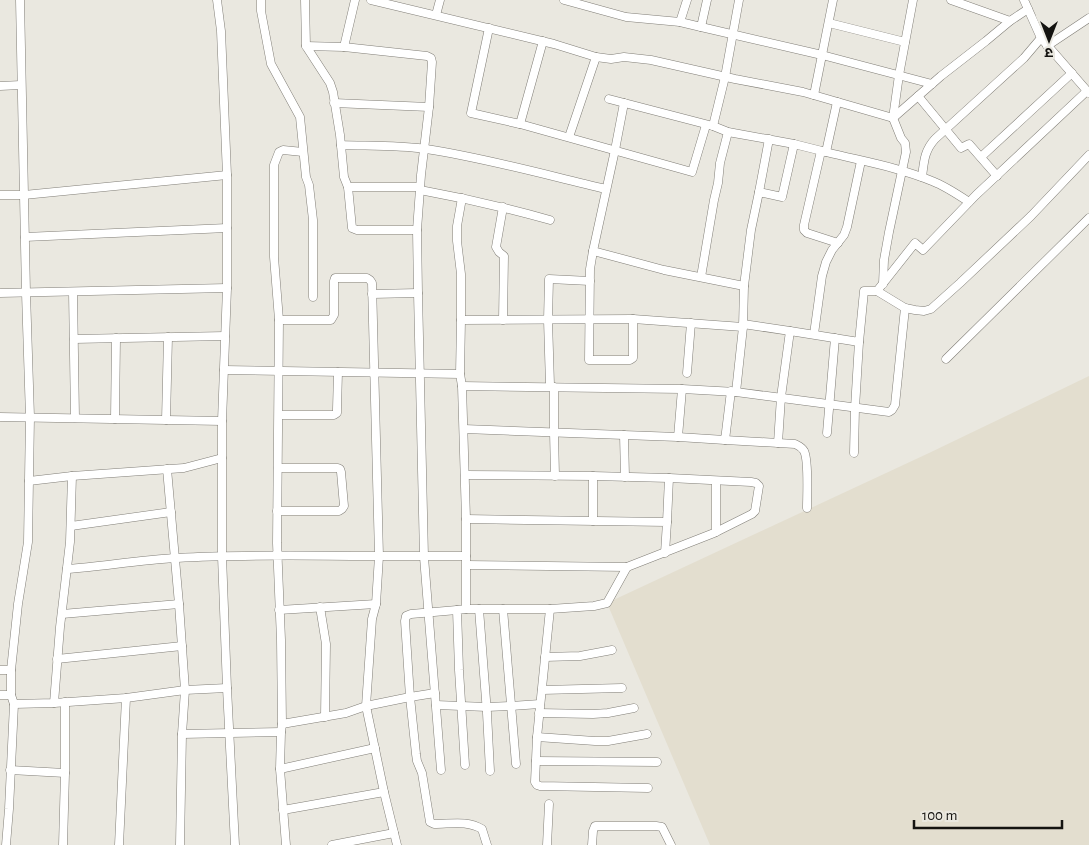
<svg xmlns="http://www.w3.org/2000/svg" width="1089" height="845" font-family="'Alegreya Sans','Noto Sans Devanagari',sans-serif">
<rect width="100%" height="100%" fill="#eae8e0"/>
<polygon fill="#e3decf" points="1089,376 1089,845 710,845 607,603 929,453"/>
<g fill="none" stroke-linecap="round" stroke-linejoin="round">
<g stroke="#817e77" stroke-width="9">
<g id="minor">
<polyline points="217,0 221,31 227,175 227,288 222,421 222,556 227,688 235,845"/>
<polyline points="261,0 261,11 271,64 300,117 306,177 309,185 313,220 313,297"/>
<polyline points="305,0 306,46 330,83 333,92 340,135 344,177 348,187 352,228 357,230 417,230"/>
<polyline points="371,0 554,44 596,57 611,59 624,57 651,60 735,79 803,92 893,118 941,76 986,41 1010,21 1028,9"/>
<polyline points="564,0 626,17 680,22 701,27 822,55 932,84"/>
<polyline points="951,0 1010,21"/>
<polyline points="1024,0 1041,38 1089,93"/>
<polyline points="436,15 440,0"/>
<polyline points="680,22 687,0"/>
<polyline points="829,23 905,42"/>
<polyline points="701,27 707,0"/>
<polyline points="489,28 471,113 520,124 692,172 706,125"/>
<polyline points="306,46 344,47 427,56 431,58 432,62 429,107 421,175 417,230 418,293 424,557 441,770"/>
<polyline points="1047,46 1089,18"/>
<polyline points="344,47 355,0"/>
<polyline points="0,86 21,85"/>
<polyline points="814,95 833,0"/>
<polyline points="918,96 961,148 969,144 997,176"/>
<polyline points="609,99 713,126 728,132 794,144"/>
<polyline points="334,103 429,107"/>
<polyline points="624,103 615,150 593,251 664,270 744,286"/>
<polyline points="520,124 543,41"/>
<polyline points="713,126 725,77 739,0"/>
<polyline points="569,137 596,57"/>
<path d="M341,145C369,146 398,145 426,149C486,158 546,175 606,189"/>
<polyline points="821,151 804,225 804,230 807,233 838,243"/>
<path d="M826,152C861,161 898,167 932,181C945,186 957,194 969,202"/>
<polyline points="981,157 1072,73"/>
<path d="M922,177C924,162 924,151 935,139L1024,58L1041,38"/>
<polyline points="348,187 420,187"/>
<path d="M420,190C464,198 507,208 550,220"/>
<polyline points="759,192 769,139"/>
<polyline points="0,195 24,195 227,175"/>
<polyline points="25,237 227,228"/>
<polyline points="593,251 590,269 589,360 630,360 633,358 633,319"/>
<polyline points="701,277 714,200 718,183 720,163 728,132"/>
<polyline points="883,284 884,260 889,232 906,152 905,143 901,138 893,118 899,75 913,0"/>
<polyline points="877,291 905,308 915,310 924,311 931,309 960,283 1031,216 1089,155"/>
<polyline points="73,292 75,418"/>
<polyline points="0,293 227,288"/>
<polyline points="372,294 418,293"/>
<polyline points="279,320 274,257 274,165 279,152 283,150 303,152"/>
<polyline points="461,320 461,274 457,241 457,226 462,198"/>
<polyline points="503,320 504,256 499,252 496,247 503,207"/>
<polyline points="743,324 790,331"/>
<polyline points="743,327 744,286 751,230 759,192 782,197 794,144 826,152 837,102"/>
<polyline points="814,334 822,276 826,262 832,250 844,235 847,227 861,161"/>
<polyline points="74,339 225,336"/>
<polyline points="946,359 1089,218"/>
<polyline points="224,370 460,374"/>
<polyline points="687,373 691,323"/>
<polyline points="462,386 460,374 461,320 633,319 743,327 736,392"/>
<polyline points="279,415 334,415 337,413 337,409 338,372"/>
<polyline points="0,417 222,421"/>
<polyline points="115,419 116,338"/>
<polyline points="166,420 168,337"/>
<polyline points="464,429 678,437 725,440 731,391"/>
<polyline points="827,433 835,338"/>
<polyline points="624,435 625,477"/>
<polyline points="678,437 682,389"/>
<path d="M725,440L795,444C799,446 802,447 804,451C809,460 807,496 807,508"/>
<polyline points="778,443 781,397 790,331 859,342 864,291 877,291 915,243 923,250 976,195 1087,91"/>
<polyline points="854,453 855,408 859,342"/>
<polyline points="167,469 179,604 185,690 182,734 180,845"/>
<polyline points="465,475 593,476 669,478"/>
<polyline points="555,476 554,432 554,387 550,385 548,320 549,279 590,281"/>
<polyline points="29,481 72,476 184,468 222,458"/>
<polyline points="716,481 716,532"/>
<polyline points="277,511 339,511 342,509 344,506 341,472 340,469 338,468 278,468"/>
<polyline points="466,519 667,522 665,553"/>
<polyline points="593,521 593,476"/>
<polyline points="71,526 171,512"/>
<polyline points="467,565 627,567"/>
<path d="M67,569C104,566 141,560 177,558C244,554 312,556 379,556L372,283L370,280L367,278H335L334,281V315L331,320H279L277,543L281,640L282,724L281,732L280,769L286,845"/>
<polyline points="320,607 326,644 325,717"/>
<polyline points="466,609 550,609 594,606 607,603 627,567 714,533 752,514 755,511 759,486 756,483 751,482 669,478 667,522"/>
<polyline points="479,609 487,713 490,771"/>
<polyline points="503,609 516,764"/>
<polyline points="550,609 537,737 535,782 537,785 540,786 648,788"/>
<polyline points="279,610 376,604"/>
<path d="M457,610L411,614L406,616L405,621L410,697L416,754L417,761L422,773L430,822L434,824C451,824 467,820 482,829L487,845"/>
<polyline points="62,614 179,604"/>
<polyline points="545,657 580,656 612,650"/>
<polyline points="57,659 182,646"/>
<polyline points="0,670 11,670"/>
<polyline points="542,690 622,688"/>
<polyline points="0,695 11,695 14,704 54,703 126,698 185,690 227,688"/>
<polyline points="11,695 11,670 18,604 28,542 30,417 26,293 20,0"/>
<polyline points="54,703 60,627 70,542 72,476"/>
<polyline points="436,705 487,707 511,706 540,704"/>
<polyline points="539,713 593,714 608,713 634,708"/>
<polyline points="282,724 346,713 366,706 410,697 435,693"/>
<polyline points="182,734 281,732"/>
<polyline points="537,737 595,741 608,741 647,734"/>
<polyline points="536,761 657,762"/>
<polyline points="465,765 459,670 457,610 466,609 466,519 462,386 682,389 736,392 889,412 892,410 895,405 905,308"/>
<polyline points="280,769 375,748"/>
<polyline points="10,770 65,773"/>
<polyline points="283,810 384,792"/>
<polyline points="6,845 9,809 14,704"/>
<polyline points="63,845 65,773 65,702"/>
<polyline points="119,845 126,698"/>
<polyline points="332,845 394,833"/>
<polyline points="397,845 384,792 366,706 372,619 376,604 379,556 466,556"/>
<polyline points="547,845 549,804"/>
<polyline points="592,845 593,831 595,826 656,826 662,827 671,845"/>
</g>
</g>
<use href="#minor" stroke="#fff" stroke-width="8"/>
</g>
<g transform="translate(1049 40) rotate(180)" stroke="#eae8e0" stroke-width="4" paint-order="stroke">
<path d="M0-4L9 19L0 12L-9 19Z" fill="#141310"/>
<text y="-8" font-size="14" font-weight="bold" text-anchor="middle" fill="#141310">उ</text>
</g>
<path d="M914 820v8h148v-8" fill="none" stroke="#141310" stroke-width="2.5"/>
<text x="922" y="820" font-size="15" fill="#141310" stroke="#eae8e0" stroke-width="4" paint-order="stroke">100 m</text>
</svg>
